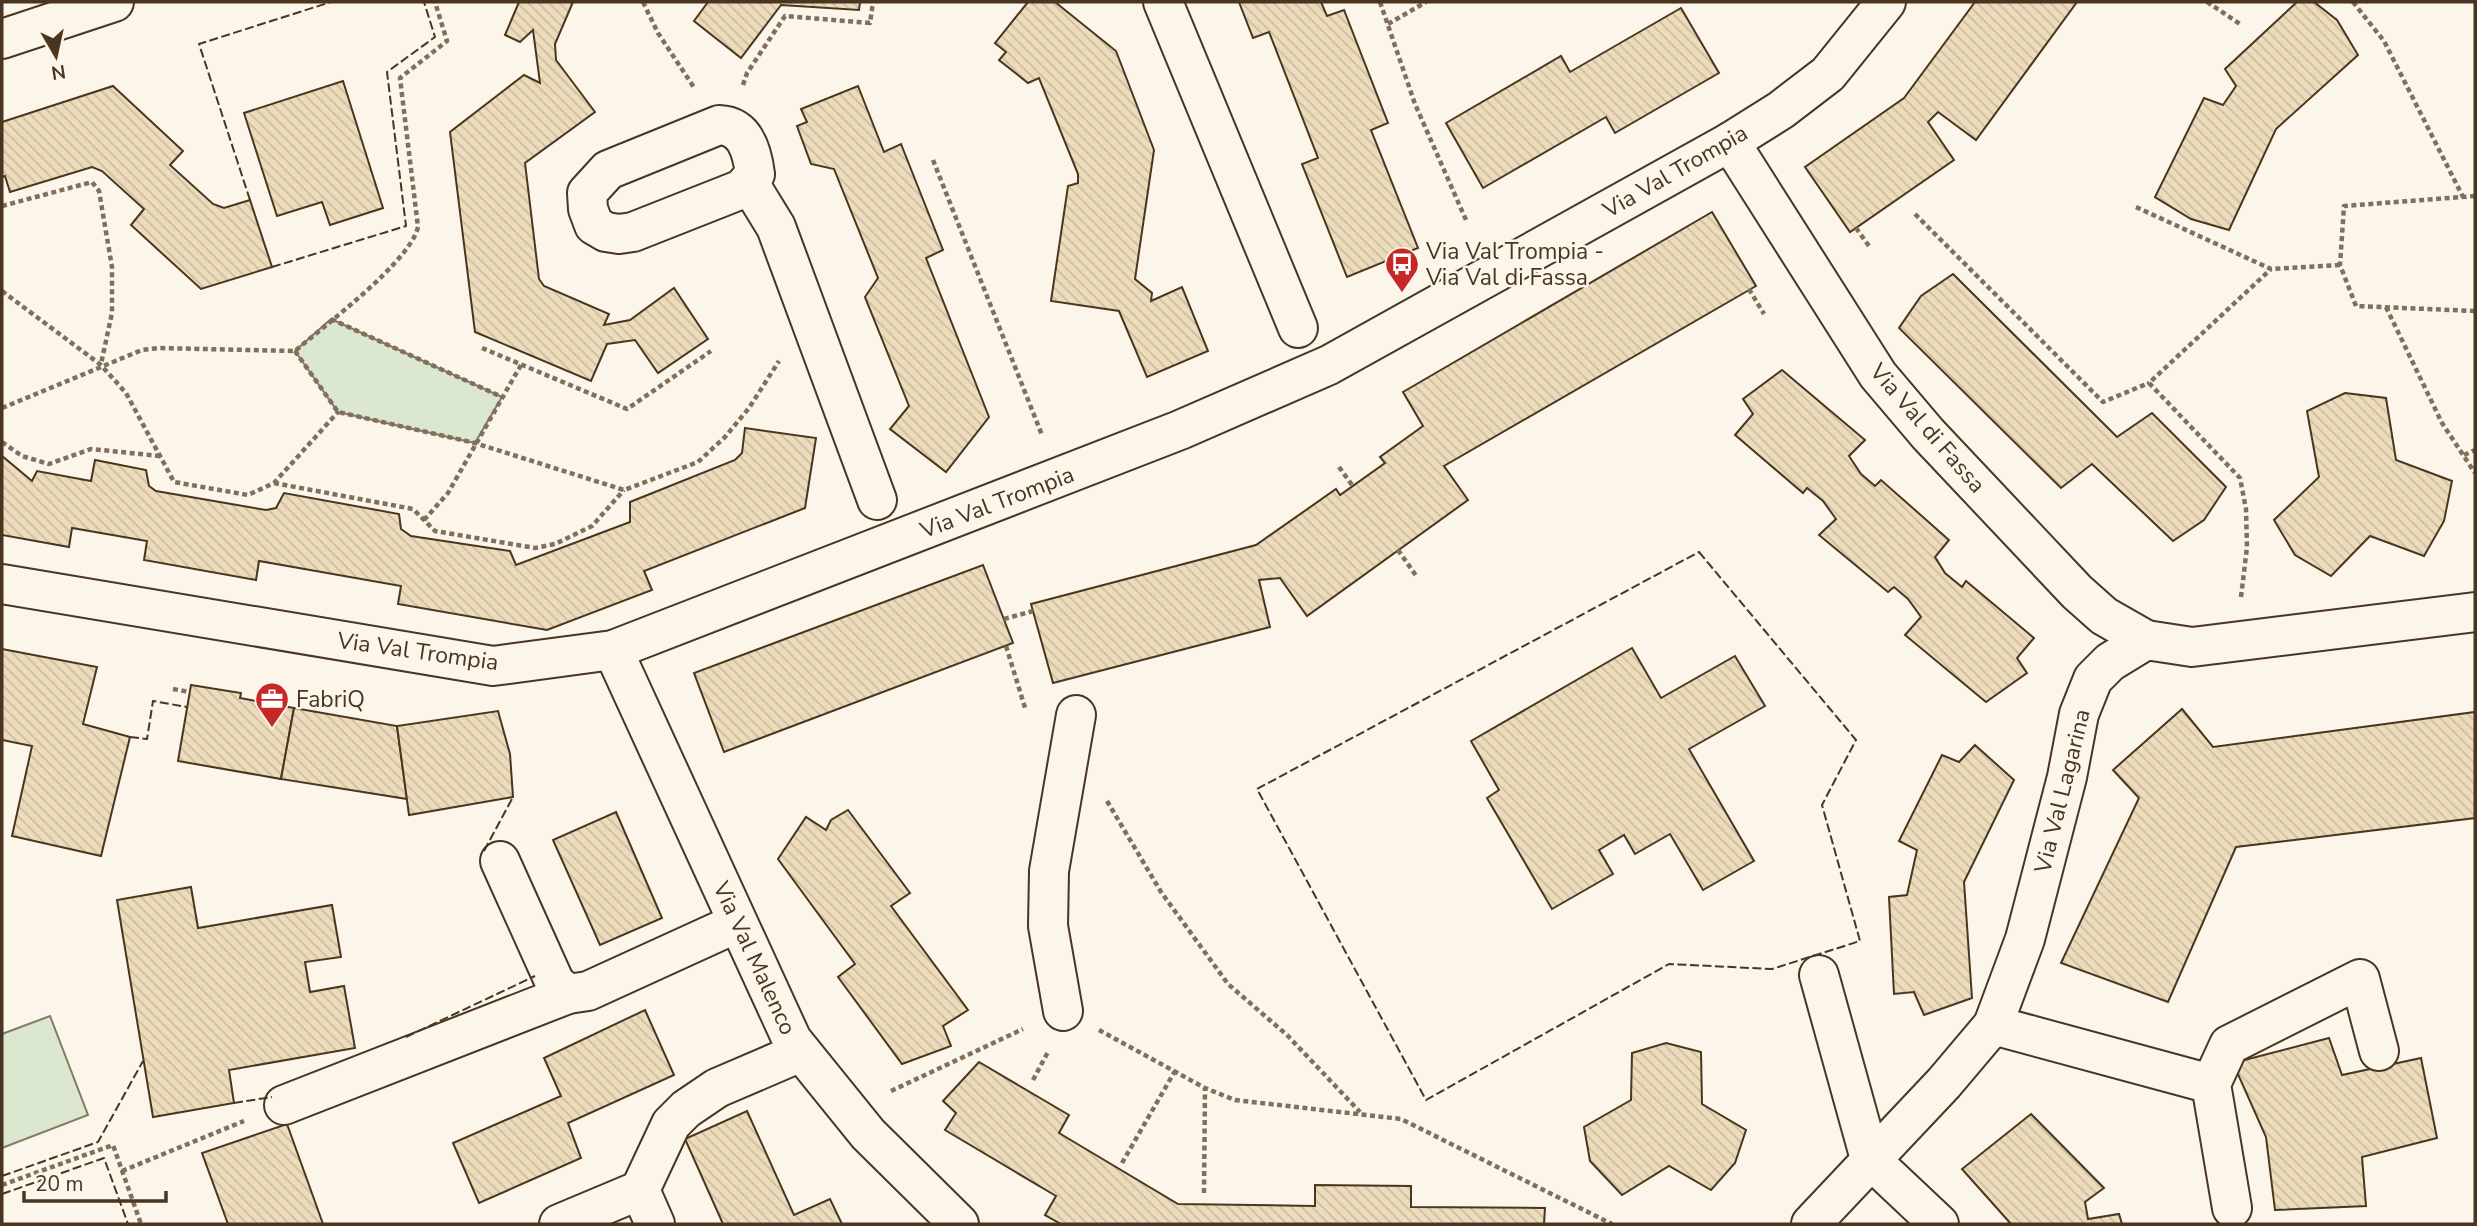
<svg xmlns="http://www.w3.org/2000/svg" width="2477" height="1226" font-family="'Nunito Sans',sans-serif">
<defs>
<pattern id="building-back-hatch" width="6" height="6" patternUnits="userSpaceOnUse" patternTransform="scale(1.75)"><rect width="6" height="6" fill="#ecdcbc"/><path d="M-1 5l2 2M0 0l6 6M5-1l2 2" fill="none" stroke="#ccbda1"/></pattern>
</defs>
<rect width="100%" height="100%" fill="#fbf6e9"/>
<g fill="#dce7d0" stroke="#887966" stroke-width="2">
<polygon points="331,319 502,397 475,443 338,412 295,351"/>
<polygon points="50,1016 88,1115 2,1148 2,1034"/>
</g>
<g fill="url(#building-back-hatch)" stroke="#4a3520" stroke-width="2">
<polygon points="519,2 573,2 555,44 556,60 595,112 525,163 539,279 544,286 609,314 604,325 630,320 674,288 708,339 658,373 635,340 607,344 591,381 475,332 450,132 524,75 540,83 533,30 520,42 505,35"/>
<polygon points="708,2 860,2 859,10 781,5 741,58 694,21"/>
<polygon points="1028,2 1055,2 1116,51 1154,150 1135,279 1152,293 1151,301 1182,287 1208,351 1147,377 1119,311 1051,301 1068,186 1078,183 1078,174 1039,78 1028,83 999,60 1006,52 995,43"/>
<polygon points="1239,2 1321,2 1327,16 1344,10 1388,123 1371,130 1418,248 1347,277 1302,164 1318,158 1269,32 1253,38"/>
<polygon points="1975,2 2077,2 1976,140 1938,112 1928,122 1954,160 1850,232 1805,167 1904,98"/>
<polygon points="2297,2 2314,2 2337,20 2358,55 2276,129 2229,230 2191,219 2155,197 2204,98 2223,105 2236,86 2225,69"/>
<polygon points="1681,8 1719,73 1615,133 1606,117 1483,188 1446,123 1561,56 1570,72"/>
<polygon points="343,81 383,208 330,225 322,202 277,216 244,113"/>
<polygon points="113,86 183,151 170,165 213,204 224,208 250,200 272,267 201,289 131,225 144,209 102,171 92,167 10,192 5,176 2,177 2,122"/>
<polygon points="858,86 884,152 901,144 943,250 926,258 989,417 946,472 890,429 909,406 865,297 878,278 834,169 811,164 797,126 807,122 801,109"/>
<polygon points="1712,212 1756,286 1444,466 1468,500 1307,616 1280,578 1259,580 1270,627 1053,683 1031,604 1256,545 1336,489 1340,495 1385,463 1380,457 1423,426 1403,392"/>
<polygon points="1953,274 2117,437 2152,413 2226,487 2204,520 2173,541 2092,464 2061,488 1899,328 1921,296"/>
<polygon points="1782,370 1865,440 1849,456 1861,474 1875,486 1881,480 1949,540 1935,557 1945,573 1962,587 1966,581 2034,638 2017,658 2027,673 1986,702 1905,635 1921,617 1908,599 1894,587 1888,592 1819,535 1836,519 1823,501 1807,488 1803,493 1735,435 1753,414 1743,399"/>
<polygon points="2345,393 2386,398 2396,460 2452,481 2444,521 2424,556 2370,536 2331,576 2295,555 2274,520 2319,477 2307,411"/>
<polygon points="745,428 816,438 805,508 644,571 652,590 547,630 398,604 401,586 259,561 256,580 144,560 147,541 72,528 69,547 2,535 2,456 32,481 37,471 91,481 95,460 146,470 149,486 156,491 266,510 276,508 284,493 399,514 401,529 411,536 510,551 516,565 630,522 630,502 735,460 742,453"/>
<polygon points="983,565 1013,643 724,752 694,673"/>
<polygon points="1632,648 1661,698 1735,656 1765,706 1689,749 1754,861 1703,890 1670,834 1635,854 1624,835 1599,850 1613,874 1552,909 1487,798 1499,790 1471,741"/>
<polygon points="2,649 97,667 83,724 130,737 101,856 12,836 32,746 2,740"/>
<polygon points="191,685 241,693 240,698 294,708 281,779 178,761"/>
<polygon points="294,708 397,726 407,799 281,779"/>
<polygon points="2182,709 2213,747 2475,712 2475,818 2236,847 2168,1002 2061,963 2139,798 2113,770"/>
<polygon points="498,711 510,754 513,797 409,815 397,726"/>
<polygon points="1975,745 2014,780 1964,882 1972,998 1924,1015 1914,992 1894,994 1889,897 1907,895 1917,850 1899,841 1942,755 1959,762"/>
<polygon points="848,810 910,893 891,906 968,1010 943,1026 951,1046 902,1064 838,977 855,964 778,859 806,817 826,830 831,820"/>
<polygon points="616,812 662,918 600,945 553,840"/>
<polygon points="191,887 198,928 332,905 341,957 305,962 310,992 344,986 355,1048 229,1070 234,1103 153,1117 117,900"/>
<polygon points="645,1010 674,1075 568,1123 581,1158 479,1203 453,1143 561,1096 544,1058"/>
<polygon points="2329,1038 2342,1075 2421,1058 2437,1138 2362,1157 2366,1206 2275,1210 2266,1137 2233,1063"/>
<polygon points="1666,1043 1701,1052 1702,1104 1746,1130 1735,1163 1711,1190 1669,1166 1622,1195 1590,1161 1584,1127 1631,1100 1632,1053"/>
<polygon points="979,1062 1069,1115 1059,1133 1178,1204 1315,1206 1315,1185 1411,1186 1411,1207 1545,1208 1544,1224 1061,1224 1045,1215 1056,1196 945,1130 956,1113 943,1101"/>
<polygon points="747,1111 794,1215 830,1199 842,1224 723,1224 685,1139"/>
<polygon points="2031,1114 2104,1188 2085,1202 2088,1219 2119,1214 2122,1224 2011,1224 1962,1169"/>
<polygon points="287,1124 323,1224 228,1224 202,1153"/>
</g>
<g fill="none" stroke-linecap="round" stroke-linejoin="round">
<g stroke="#4a3520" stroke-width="42">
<g id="minor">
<polyline points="1163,2 1298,328"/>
<polyline points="2,39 114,2"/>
<path d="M719,125C745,126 752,150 755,174L742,189L633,232L619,234L606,232L594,225L588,209L587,193L608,170Z"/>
<polyline points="1730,142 1878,375 1928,434 2077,592 2104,616 2146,640"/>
<polyline points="749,183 776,227 877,500"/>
<polyline points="2,584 493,666 613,650 1180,430 1329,365 1730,142 1781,110 1828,74 1886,2"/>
<polyline points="613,650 792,1040 868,1134 959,1224"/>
<polyline points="500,861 555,983 568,994"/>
<polyline points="1819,975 1870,1159 1939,1224"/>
<polyline points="1063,1011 1048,926 1049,871 1076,715"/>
<polyline points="1993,1025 2211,1084"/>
<polyline points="284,1105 568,994 588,991 737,923"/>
<polyline points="640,1190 655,1224"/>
<polyline points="2232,1208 2211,1084 2229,1045 2360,979 2379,1051"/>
<polyline points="559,1224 640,1190 671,1124 686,1109 717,1088 801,1052"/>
<polyline points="1811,1224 1944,1083 1993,1025 2025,939 2067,777 2079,714 2093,679 2110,662 2146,640 2192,647 2475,612"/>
</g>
</g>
<g stroke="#7f6f5c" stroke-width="4.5" stroke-dasharray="5 3.5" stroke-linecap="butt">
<polyline points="643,2 658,33 695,89"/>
<polyline points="1380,2 1415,104 1466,220"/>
<polyline points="2207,2 2240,24"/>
<polyline points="2353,2 2384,41 2463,197"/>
<polyline points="1388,24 1426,2"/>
<polyline points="743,85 747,73 785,16 870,23 873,2"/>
<polyline points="933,160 1042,435"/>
<polyline points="2475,196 2344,206 2340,265 2356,306 2475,311"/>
<polyline points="2,206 92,182 99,191 112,267 112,313 101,364"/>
<polyline points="2136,207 2271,269 2340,265"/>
<polyline points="1915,214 2103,402 2149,383"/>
<polyline points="1856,228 1869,246"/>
<polyline points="1749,289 1764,314"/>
<polyline points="2,291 101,365 126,393 174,482 248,495 274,483 338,412"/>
<polyline points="2386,307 2442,423 2475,473"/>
<polyline points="331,319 502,397"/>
<polyline points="482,348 627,409 711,351"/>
<polyline points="295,351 338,412 475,443 624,490 698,462 725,437 749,408 779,361"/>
<path d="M2,408L142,350L158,348L295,351C325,325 410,262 418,227L400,78L447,41L435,2"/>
<polyline points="2,442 22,456 49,464 91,449 160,456"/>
<polyline points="2464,455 2475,450"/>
<polyline points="1339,467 1352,485"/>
<polyline points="274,483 413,509 435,531 535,548 555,544 592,526 624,490"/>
<polyline points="424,520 448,493 521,365"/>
<polyline points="1398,550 1417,577"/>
<polyline points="2241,597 2247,547 2246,509 2240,478 2149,383 2271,269"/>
<polyline points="1004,619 1033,611"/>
<polyline points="1006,646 1026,711"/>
<polyline points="173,689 190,692"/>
<polyline points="1107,801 1161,892 1228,984 1287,1035 1360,1112"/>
<polyline points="1099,1030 1205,1088 1235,1100 1401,1119 1612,1224"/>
<polyline points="1033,1080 1049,1050"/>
<polyline points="891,1091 1023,1029"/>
<polyline points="1122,1163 1175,1071"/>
<polyline points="122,1171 244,1121"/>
<polyline points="2,1185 113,1145 141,1224"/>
<polyline points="1204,1193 1205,1088"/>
</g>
<use href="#minor" stroke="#fbf6e9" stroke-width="38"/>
<g stroke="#4a3520" stroke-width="2" stroke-dasharray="9 3.5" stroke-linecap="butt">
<polyline points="250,200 199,44 331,2"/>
<polyline points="272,267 406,226 387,72 435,37 424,2"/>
<polygon points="1699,552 1856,740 1822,805 1860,941 1772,969 1669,964 1426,1100 1257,789"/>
<polyline points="130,737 147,739 153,701 187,707"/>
<polyline points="484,851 513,797"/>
<polyline points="406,1037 535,976"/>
<polyline points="234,1103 272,1097"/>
<polyline points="2,1176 98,1142 143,1061"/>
<polyline points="2,1194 104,1158 128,1224"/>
</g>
</g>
<defs>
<g id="bus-pin" transform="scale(1.75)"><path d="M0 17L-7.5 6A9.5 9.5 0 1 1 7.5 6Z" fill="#c62828" stroke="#fbf6e9"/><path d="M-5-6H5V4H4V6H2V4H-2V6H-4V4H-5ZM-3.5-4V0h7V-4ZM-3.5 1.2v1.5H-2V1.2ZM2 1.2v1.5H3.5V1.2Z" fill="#fff"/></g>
<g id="office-pin" transform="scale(1.75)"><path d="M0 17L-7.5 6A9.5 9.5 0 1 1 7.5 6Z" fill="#c62828" stroke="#fbf6e9"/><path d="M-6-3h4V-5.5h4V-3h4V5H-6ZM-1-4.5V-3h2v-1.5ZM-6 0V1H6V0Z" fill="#fff"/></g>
</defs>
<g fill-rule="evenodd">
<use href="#bus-pin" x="1402" y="264"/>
<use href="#office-pin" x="272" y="699"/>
</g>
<g text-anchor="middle" stroke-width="5" stroke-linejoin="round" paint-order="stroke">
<g font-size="23" fill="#4a3520" stroke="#fbf6e9">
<text transform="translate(1675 171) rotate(-30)" y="8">Via Val Trompia</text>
<text transform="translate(1928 428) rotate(49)" y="8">Via Val di Fassa</text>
<text transform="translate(997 502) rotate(-21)" y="8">Via Val Trompia</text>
<text transform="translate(418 651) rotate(8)" y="8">Via Val Trompia</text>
<text transform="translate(2062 791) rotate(-76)" y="8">Via Val Lagarina</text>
<text transform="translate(755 958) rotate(65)" y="8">Via Val Malenco</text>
</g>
<g font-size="23" fill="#4a3520" stroke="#fbf6e9" text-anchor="start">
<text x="1426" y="259">Via Val Trompia -<tspan x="1426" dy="26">Via Val di Fassa</tspan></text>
<text x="296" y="707">FabriQ</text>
</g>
</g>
<rect width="2477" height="1226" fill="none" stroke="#4a3520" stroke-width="7"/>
<g transform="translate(56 56) rotate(171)" stroke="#fbf6e9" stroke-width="5" paint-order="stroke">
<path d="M0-5L12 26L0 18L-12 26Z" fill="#4a3520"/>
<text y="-10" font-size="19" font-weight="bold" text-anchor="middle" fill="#4a3520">N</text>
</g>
<path d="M24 1191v10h142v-10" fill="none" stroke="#4a3520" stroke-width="3.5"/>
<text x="35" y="1191" font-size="21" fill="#4a3520" stroke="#fbf6e9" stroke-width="5" paint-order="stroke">20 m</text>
</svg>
